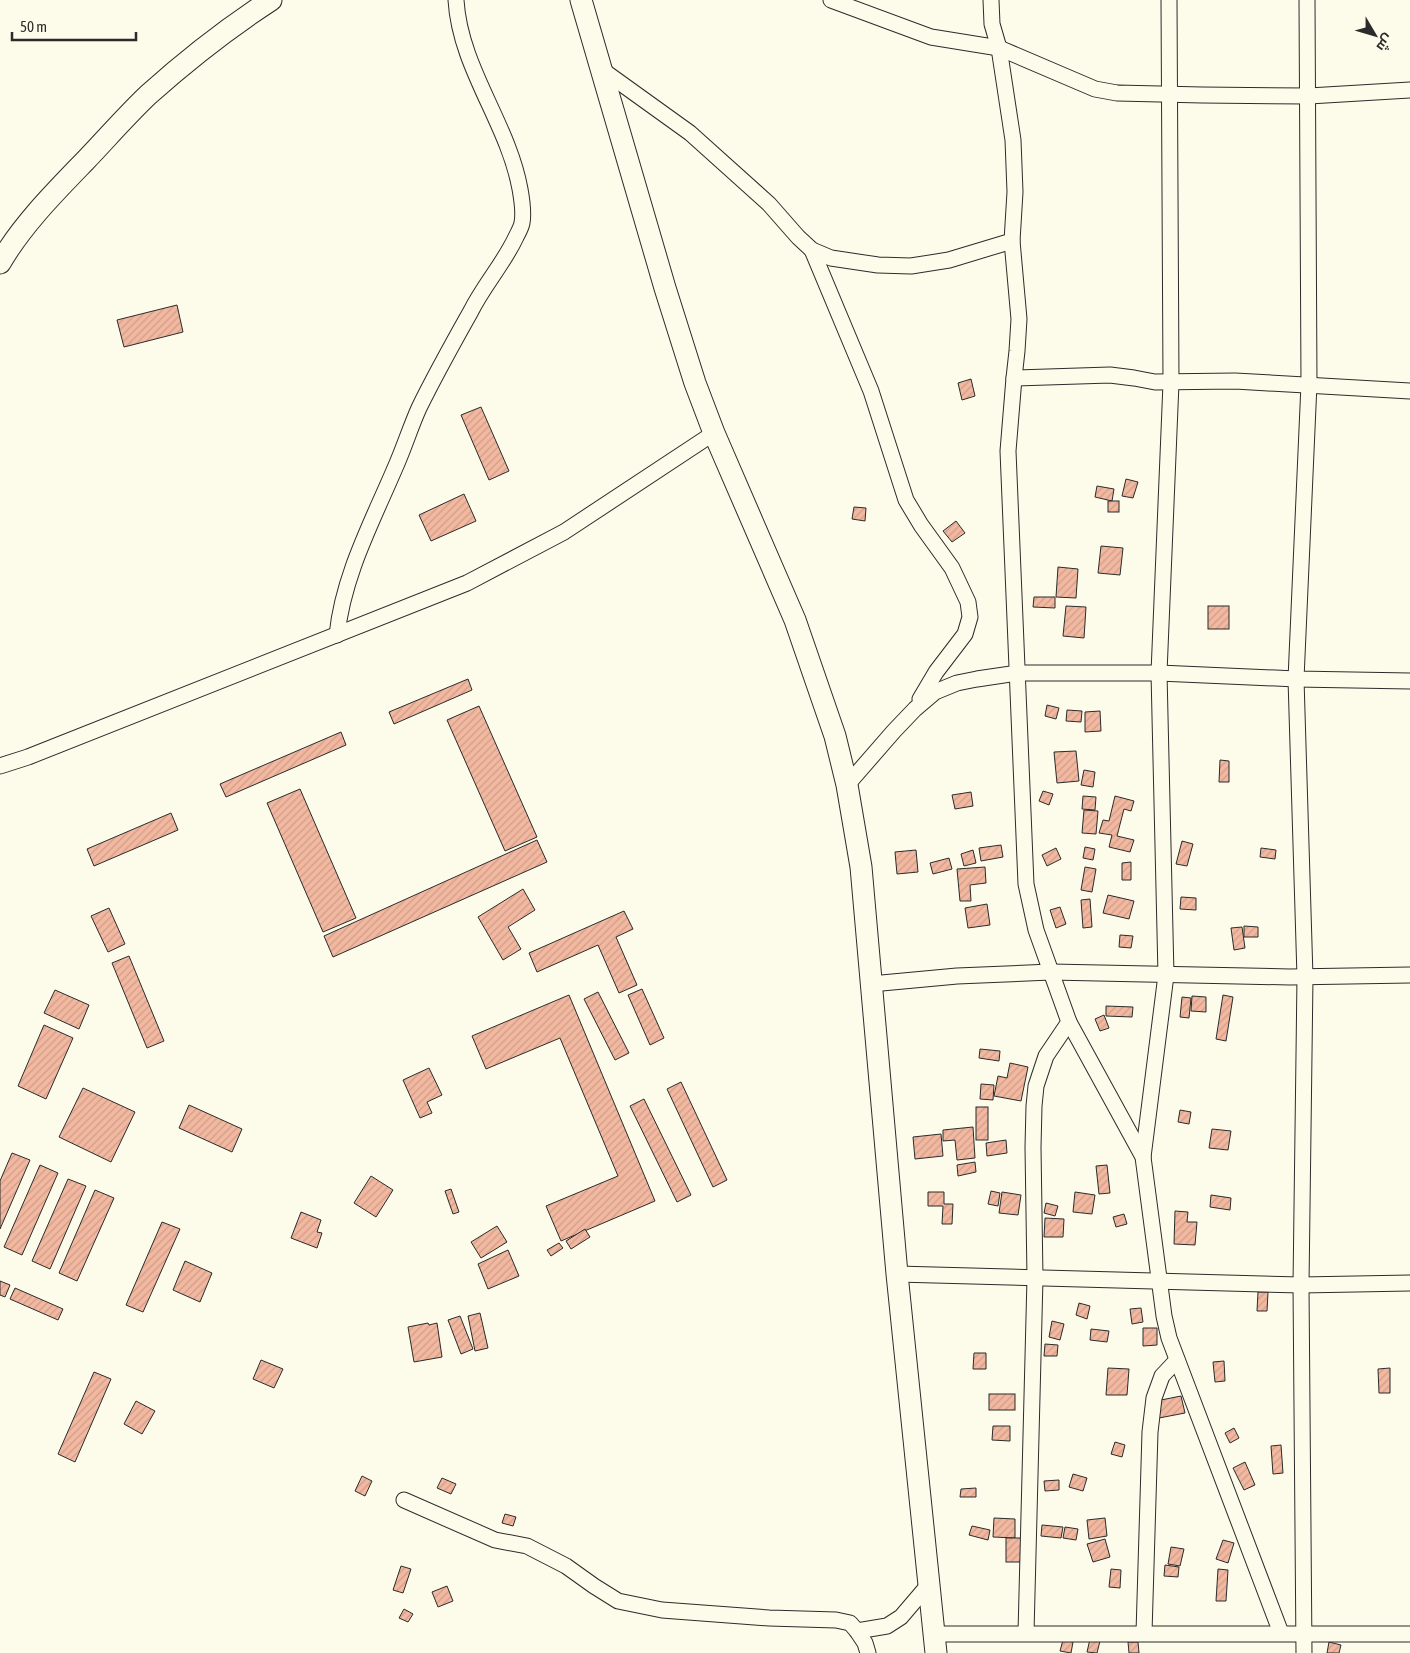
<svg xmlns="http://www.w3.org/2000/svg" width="1410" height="1653" font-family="'Asap Condensed',Cairo,sans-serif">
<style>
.building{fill:url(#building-hatch);stroke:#2b2b2b}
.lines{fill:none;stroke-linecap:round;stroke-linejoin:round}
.minor-casing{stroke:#2b2b2b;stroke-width:17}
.secondary-casing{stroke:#2b2b2b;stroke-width:23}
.minor{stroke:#fdfbea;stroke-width:15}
.secondary{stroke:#fdfbea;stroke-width:21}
</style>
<defs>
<pattern id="building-hatch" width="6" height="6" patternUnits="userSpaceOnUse" patternTransform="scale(1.25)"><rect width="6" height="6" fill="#f2b8a0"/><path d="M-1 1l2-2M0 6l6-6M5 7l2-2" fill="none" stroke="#d09e8a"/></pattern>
</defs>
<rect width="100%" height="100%" fill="#fdfbea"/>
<g class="building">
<polygon points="177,305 183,332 124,347 117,320"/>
<polygon points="971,379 975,396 962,400 958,383"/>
<polygon points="481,407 509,471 489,480 461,415"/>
<polygon points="1126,479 1138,482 1133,498 1122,496"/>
<polygon points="1097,486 1114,489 1112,501 1095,497"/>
<polygon points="464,494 476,521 431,541 419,515"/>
<rect x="1108" y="501" width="11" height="11"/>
<polygon points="854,507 866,508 865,521 852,519"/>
<polygon points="956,521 965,533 952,542 943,531"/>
<polygon points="1101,546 1123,548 1120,575 1098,573"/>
<polygon points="1058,567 1078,569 1076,598 1056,597"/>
<polygon points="1034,597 1055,597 1055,608 1033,607"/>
<polygon points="1066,606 1086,607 1084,638 1063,636"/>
<rect x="1208" y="606" width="21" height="23"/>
<polygon points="468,679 472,690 394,724 389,712"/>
<polygon points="1047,705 1059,708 1056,719 1045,716"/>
<polygon points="479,706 537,837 505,851 447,720"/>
<polygon points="1067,710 1082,711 1081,722 1066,721"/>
<polygon points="1100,711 1101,731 1085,732 1085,712"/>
<polygon points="341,732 346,745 226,797 220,784"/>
<polygon points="1076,751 1079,781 1057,783 1054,752"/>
<polygon points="1220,760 1229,761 1229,782 1219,782"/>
<polygon points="1084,770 1095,772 1093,787 1081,785"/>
<polygon points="300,789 356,918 323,932 267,803"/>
<polygon points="1043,791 1053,794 1049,805 1039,801"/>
<polygon points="971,792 973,806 955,809 952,795"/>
<polygon points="1083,796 1096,797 1095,810 1082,809"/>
<polygon points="1115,796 1134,801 1131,811 1124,809 1117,836 1134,840 1130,852 1109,847 1112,835 1099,833 1103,820 1109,821"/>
<polygon points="1084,810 1098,811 1096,834 1082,833"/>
<polygon points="171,813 178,830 94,866 87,849"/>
<polygon points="537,840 547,862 333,957 324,936"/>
<polygon points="1182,841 1193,844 1187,866 1176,864"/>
<polygon points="1001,845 1003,857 981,861 979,848"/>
<polygon points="1085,847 1095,849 1093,860 1083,858"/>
<polygon points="1056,848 1061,859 1047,866 1042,855"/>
<polygon points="1261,848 1276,850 1275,859 1260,857"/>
<polygon points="916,850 918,872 897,874 895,852"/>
<polygon points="973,850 976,863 964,866 961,854"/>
<polygon points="949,858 952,869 933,874 930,863"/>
<polygon points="1131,862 1131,880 1122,880 1122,863"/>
<polygon points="985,867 986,883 970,885 971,901 960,901 957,869"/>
<polygon points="1085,867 1096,869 1092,892 1081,890"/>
<polygon points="523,889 535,910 508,927 521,949 503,960 478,917"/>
<polygon points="1108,895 1134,901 1129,919 1103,913"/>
<polygon points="1181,897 1196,898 1196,910 1180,909"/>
<polygon points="1090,899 1092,927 1083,928 1081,900"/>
<polygon points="987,904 990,925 968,928 965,908"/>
<polygon points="1060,907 1066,924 1056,928 1050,910"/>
<polygon points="109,908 125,944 108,952 91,916"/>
<polygon points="624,911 633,929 616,937 637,985 619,993 598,945 537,972 529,953"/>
<polygon points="1244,926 1258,927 1258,937 1244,937"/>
<polygon points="1242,927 1245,948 1234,950 1231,928"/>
<polygon points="1120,935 1133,936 1131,948 1119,947"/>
<polygon points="129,956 164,1041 147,1048 112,963"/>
<polygon points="642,989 664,1038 650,1045 628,995"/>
<polygon points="55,990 89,1005 79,1029 44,1013"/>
<polygon points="598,992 629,1053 615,1060 584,999"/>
<polygon points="569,995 655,1201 561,1241 546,1206 618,1176 560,1038 486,1069 472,1036"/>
<polygon points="1223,995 1233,997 1226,1041 1216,1039"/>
<polygon points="1192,996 1206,997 1206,1012 1191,1011"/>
<polygon points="1182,997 1191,998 1189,1018 1180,1017"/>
<polygon points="1106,1006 1133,1007 1132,1017 1106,1016"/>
<polygon points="1104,1015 1109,1028 1100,1031 1095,1019"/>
<polygon points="44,1025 73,1038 46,1099 18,1086"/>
<polygon points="980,1049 1000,1051 999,1061 979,1058"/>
<polygon points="1010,1063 1028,1067 1021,1101 994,1096 998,1076 1007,1078"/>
<polygon points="429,1068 442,1095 427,1102 432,1113 420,1118 403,1080"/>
<polygon points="681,1082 727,1180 713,1187 667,1089"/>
<polygon points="981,1084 994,1085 993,1100 980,1099"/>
<polygon points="83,1088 135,1112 111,1162 59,1137"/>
<polygon points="644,1099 691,1195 677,1202 630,1106"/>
<polygon points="189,1105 242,1129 232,1152 179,1128"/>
<rect x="976" y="1107" width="12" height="33"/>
<polygon points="1180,1110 1191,1112 1189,1124 1178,1122"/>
<polygon points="973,1127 975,1158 957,1160 955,1140 943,1141 943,1130"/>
<polygon points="1212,1129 1231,1131 1228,1150 1209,1148"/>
<polygon points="941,1134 943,1156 915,1159 913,1137"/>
<polygon points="1006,1140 1007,1153 987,1156 986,1143"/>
<polygon points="12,1153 30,1160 0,1229 0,1181"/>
<polygon points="975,1162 976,1172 958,1176 957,1165"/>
<polygon points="40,1165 58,1173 22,1255 4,1247"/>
<polygon points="1107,1165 1110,1193 1099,1194 1096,1166"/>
<polygon points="371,1176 393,1190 376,1217 354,1203"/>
<polygon points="68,1179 86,1186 50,1269 32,1261"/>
<polygon points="451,1189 459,1212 453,1214 445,1191"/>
<polygon points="95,1190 114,1198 77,1281 59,1273"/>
<polygon points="991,1191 1000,1193 998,1206 988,1204"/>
<polygon points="928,1192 944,1192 944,1204 953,1204 952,1224 942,1224 943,1206 928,1206"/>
<polygon points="1002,1192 1021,1195 1018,1215 999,1213"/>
<polygon points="1075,1192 1095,1195 1092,1214 1073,1212"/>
<polygon points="1211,1195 1231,1198 1230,1210 1210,1207"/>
<polygon points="1046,1203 1058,1206 1055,1216 1044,1213"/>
<polygon points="1175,1211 1188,1212 1187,1222 1197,1222 1195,1245 1174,1244"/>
<polygon points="301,1212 321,1220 317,1232 322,1233 317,1248 291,1238"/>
<polygon points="1124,1214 1127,1224 1116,1227 1113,1217"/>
<polygon points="1045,1218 1064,1219 1063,1237 1044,1237"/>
<polygon points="162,1222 180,1229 143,1312 126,1305"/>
<polygon points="497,1226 507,1242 481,1258 471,1242"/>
<polygon points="585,1229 590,1237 571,1249 566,1241"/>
<polygon points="559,1243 563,1248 551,1256 547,1250"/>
<polygon points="508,1250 519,1276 488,1289 478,1264"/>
<polygon points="185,1261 212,1273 200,1302 173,1290"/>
<polygon points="0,1281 10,1285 5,1297 0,1295"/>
<polygon points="15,1288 63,1309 58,1320 10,1299"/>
<polygon points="1258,1292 1268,1292 1267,1311 1257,1311"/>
<polygon points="1079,1303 1090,1306 1087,1319 1076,1315"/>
<polygon points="1141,1308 1143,1322 1132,1324 1130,1309"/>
<polygon points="480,1313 488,1348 475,1351 468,1316"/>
<polygon points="460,1316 473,1349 461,1354 448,1320"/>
<polygon points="1052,1321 1064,1324 1060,1340 1049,1337"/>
<polygon points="428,1323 429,1325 437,1323 442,1357 414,1362 408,1327"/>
<polygon points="1143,1328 1157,1328 1157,1345 1143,1346"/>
<polygon points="1091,1329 1109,1331 1107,1342 1090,1340"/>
<polygon points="1045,1344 1058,1345 1057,1356 1044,1356"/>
<polygon points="974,1353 986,1353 986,1369 973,1369"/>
<polygon points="261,1360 283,1369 274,1388 253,1379"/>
<polygon points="1224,1361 1225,1381 1215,1382 1213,1362"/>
<polygon points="1108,1368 1129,1369 1127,1395 1106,1395"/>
<polygon points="1390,1368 1390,1393 1379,1393 1378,1369"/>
<polygon points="94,1372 111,1379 75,1462 58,1454"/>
<rect x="989" y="1394" width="26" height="16"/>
<polygon points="1181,1396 1185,1413 1159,1418 1156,1401"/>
<polygon points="136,1401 155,1411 142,1434 124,1424"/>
<polygon points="993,1426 1010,1426 1010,1441 992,1440"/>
<polygon points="1234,1428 1239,1438 1230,1443 1225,1433"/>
<polygon points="1115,1442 1125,1445 1122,1457 1111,1454"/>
<polygon points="1281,1445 1283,1473 1273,1474 1271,1446"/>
<polygon points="1245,1462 1255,1485 1244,1490 1233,1468"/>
<polygon points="1073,1474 1087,1478 1083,1491 1069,1487"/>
<polygon points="362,1476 372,1481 365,1496 355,1491"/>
<polygon points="442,1478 456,1484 451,1494 437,1488"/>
<polygon points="1059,1480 1059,1490 1045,1491 1044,1481"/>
<polygon points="976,1488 976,1497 960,1497 961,1489"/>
<polygon points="505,1514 516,1517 513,1526 502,1523"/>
<polygon points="994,1518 1015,1519 1015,1538 993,1537"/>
<polygon points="1105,1518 1107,1536 1089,1539 1087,1520"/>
<polygon points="1042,1525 1063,1527 1061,1538 1041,1536"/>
<polygon points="972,1526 990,1530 988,1540 969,1535"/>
<polygon points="1065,1527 1078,1529 1076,1540 1063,1538"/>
<rect x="1006" y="1538" width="17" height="24"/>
<polygon points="1105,1539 1110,1557 1093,1562 1087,1544"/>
<polygon points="1223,1540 1234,1543 1228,1563 1216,1559"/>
<polygon points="1171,1547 1184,1549 1180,1566 1168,1564"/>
<polygon points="1165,1565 1179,1567 1178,1577 1164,1576"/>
<polygon points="401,1566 411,1569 403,1593 393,1590"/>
<polygon points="1111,1569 1121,1570 1120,1588 1109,1587"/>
<polygon points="1218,1569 1228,1570 1226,1601 1216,1601"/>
<polygon points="447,1586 453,1601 438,1607 432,1592"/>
<polygon points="404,1609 413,1614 408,1622 399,1618"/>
<polygon points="1090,1639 1100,1641 1097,1653 1087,1652"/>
<polygon points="1063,1640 1073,1642 1071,1653 1060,1651"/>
<polygon points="1128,1642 1138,1642 1139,1653 1129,1653"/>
<polygon points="1329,1642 1341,1645 1339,1653 1327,1653"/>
</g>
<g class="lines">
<defs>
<g id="minor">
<polyline points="831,0 931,37 999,48 1095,89 1117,93 1202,95 1309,96 1410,90"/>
<polyline points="991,0 992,24 999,48 1013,140 1015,192 1012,241 1019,319 1017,351 1014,378 1008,451 1026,884 1036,930 1069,1022 1143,1157 1164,1316 1169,1338 1281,1633"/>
<polyline points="601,69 690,133 769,204 798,237 812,250 831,258 878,265 911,266 949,260 1012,241"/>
<polyline points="812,250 871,391 906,500 921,525 952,568 968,602 970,617 965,634 936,672 920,699"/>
<polyline points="1014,378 1110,375 1134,378 1155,382 1235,381 1410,391"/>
<path d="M337,635C343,576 372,522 395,468C404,448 410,428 419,408C435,375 453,343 471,311C484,285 504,263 516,237C518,233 521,228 522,223C524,212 522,200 520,189C508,123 460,68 456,0"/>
<polyline points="0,766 28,757 467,583 564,532 714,433"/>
<polyline points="847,785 894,731 915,709 935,692 957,683 977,679 1018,673 1159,673 1296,679 1410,681"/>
<polyline points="871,984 957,976 1051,972 1290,977 1410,975"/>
<polyline points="1143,1157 1166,975 1159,673 1171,383 1169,0"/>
<polyline points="897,1274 1301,1285 1410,1283"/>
<polyline points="404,1500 495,1540 527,1546 566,1566 594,1586 618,1601 662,1610 769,1618 836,1620 850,1623 857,1631 865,1643 868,1653"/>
<polyline points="857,1631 887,1626 901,1617 930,1583"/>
<polyline points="1026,1633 1035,1278 1033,1147 1034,1106 1036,1086 1046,1056 1069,1022"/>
<polyline points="1144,1633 1150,1432 1154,1398 1162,1376 1177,1360"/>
<polyline points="933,1634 1410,1634"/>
<polyline points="1304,1653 1301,1285 1305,977 1296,679 1309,384 1307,0"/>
</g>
<g id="secondary">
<polyline points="581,0 665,288 695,383 714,433 795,620 835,736 847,785 861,867 897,1274 936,1653"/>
<path d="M0,263C22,225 55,192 85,161C106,139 126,116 148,95C187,60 228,28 271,0"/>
</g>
</defs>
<use href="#minor" class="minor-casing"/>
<use href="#secondary" class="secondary-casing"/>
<use href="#minor" class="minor"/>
<use href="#secondary" class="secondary"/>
</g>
<g transform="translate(1375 35) rotate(128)" stroke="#fdfbea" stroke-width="4" paint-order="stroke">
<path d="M0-4L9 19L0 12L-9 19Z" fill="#2b2b2b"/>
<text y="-8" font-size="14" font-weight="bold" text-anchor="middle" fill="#2b2b2b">ش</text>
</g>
<path d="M12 32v8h124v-8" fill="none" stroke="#2b2b2b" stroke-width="2.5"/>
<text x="20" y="32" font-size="15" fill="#2b2b2b" stroke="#fdfbea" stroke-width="4" paint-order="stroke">50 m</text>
</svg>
